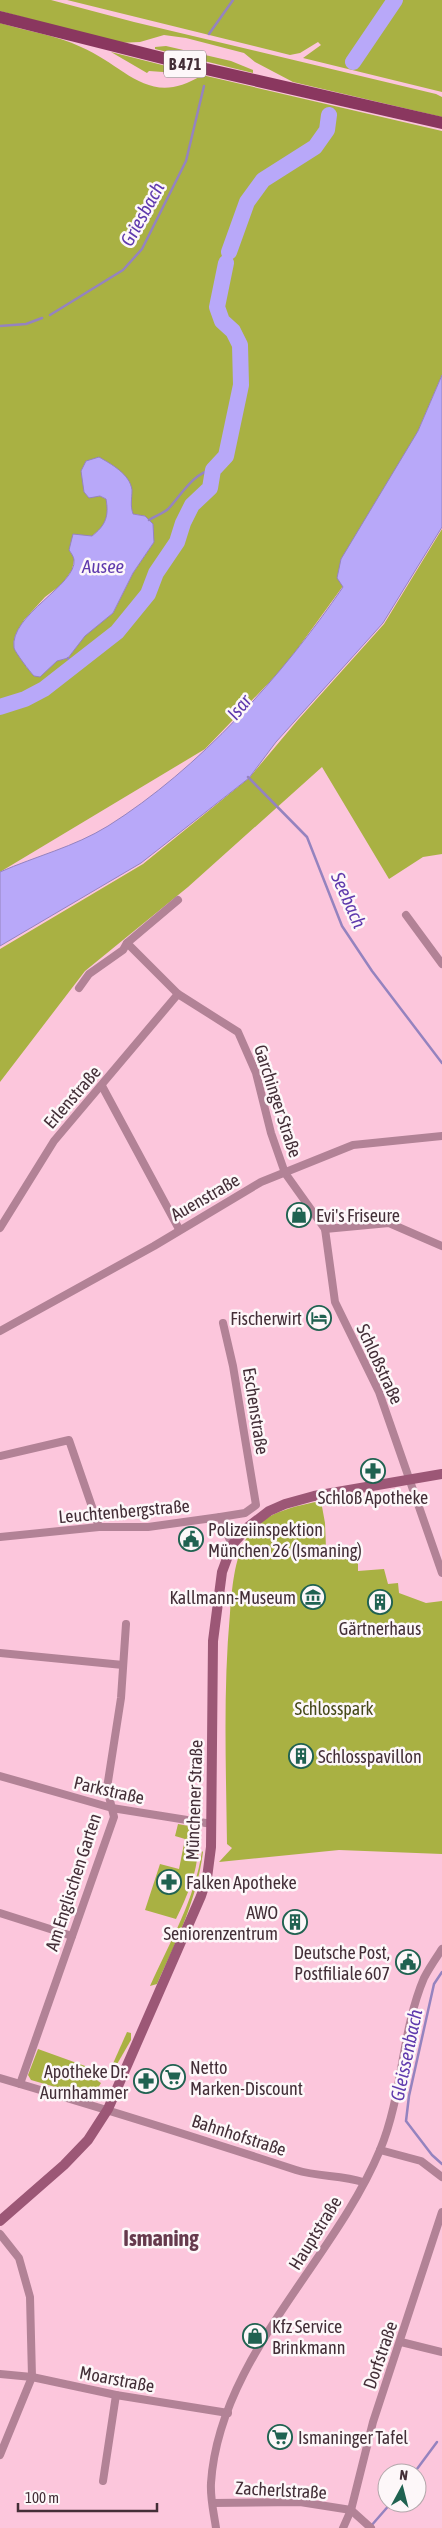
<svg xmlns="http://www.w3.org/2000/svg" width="442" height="2528" font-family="'Asap Condensed',sans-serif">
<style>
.green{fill:#a9b143;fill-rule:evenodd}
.water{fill:#b8a8f9;stroke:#9583bf}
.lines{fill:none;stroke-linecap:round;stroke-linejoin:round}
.stream{stroke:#9583bf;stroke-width:2.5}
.river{stroke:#b8a8f9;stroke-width:16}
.street{stroke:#b28296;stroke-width:8}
.secondary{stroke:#9c5776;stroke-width:10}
.primary{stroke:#8a375f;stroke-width:12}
.labels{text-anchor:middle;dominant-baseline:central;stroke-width:5;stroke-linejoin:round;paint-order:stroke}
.shield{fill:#fdf7f9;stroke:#7b6a71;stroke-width:1}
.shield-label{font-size:16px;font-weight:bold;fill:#432e37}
.street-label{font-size:18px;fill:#432e37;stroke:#fdf7f9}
.poi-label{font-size:18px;fill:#432e37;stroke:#fdf7f9;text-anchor:start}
.park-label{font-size:18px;fill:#464919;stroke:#fdf7f9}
.water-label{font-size:19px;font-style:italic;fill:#5f3aad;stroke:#fdf7f9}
.district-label{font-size:22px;font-weight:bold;fill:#663a4d;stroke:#fdf7f9}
</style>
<rect width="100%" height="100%" fill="#fcc6dc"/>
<g class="green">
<polygon points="0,0 51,0 134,22 436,94 442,97 442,117 293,82 255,62 244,53 186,38 164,35 140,42 117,43 0,11"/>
<polygon points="67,0 442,0 442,92 303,58 321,45 318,42 300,53 290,55"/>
<path d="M0,23C26,31 56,35 81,47C126,66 149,109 202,75L442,131V375L418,431L343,586L285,666L205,749L0,872ZM132,489L130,504L133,514L145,516L154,542L133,573L113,613L84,636L68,658L27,668L16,636L24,620L45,597L62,584L72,570L74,560L92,536L104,526L108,512L106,499L100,496L89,497Z"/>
<polygon points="166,46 231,61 253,70 253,73 155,49 155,47"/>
<polygon points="111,52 186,71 177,73 149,71 147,73"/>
<polygon points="442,529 442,854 423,857 389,879 322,767 188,887 85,971 0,1082 0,949 143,864 249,778 297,721 384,624"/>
<path d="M321,1501L325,1523L326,1548L331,1556L358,1555V1571L384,1569L388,1584L398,1583L399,1593L426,1603L442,1601V1854L339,1850L219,1862L232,1848L227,1844C226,1767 223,1690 230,1613C232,1589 234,1560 246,1539C260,1513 295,1506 321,1501Z"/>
<path d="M178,1824L194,1827C194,1837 199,1841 198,1849C197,1874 187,1896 176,1919L145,1910L160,1864L179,1869L185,1839L175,1836Z"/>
<path d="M202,1851L203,1852C197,1899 177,1940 157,1984L150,1986C170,1942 195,1899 202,1851Z"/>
<polygon points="127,2032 131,2033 131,2040 109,2078 107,2077"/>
<polygon points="38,2049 99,2071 102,2068 106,2070 105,2073 102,2072 98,2081 101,2083 93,2096 90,2097 31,2080 28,2075"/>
</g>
<g class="water">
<path d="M442,375V527L383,623L276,742L249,778L141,863L0,946V872C36,856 74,847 108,826C199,769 283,675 343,587L337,578L341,559L418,431Z"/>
<path d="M99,457C111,464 130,474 132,490C132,499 130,505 133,514L145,516L153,524L154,542L133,573L113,613L85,636L68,658L57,661L40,677L34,676C30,672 15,652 14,648C9,615 77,585 74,560C74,557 71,553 69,550L73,534L92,536C106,525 109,516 106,499L100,496L89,498L84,492L81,471L86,461Z"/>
</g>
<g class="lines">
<g class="stream">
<polyline points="209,34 233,0"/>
<polyline points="50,315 123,270 142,249 186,161 204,86"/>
<polyline points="0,326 26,324 42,318"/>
<path d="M149,520C154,516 165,513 169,508C180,496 195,471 213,470"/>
<polyline points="68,658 72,666"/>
<polyline points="248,777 307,837 342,926 372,971 442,1063"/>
<polyline points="442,1972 434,1984 409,2096 406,2121 432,2155 442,2164"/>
<polyline points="414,2473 437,2442"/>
<polyline points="371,2526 391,2503"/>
</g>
<g class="river">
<polyline points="353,62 395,0"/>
<polyline points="229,252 247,202 263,180 315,147 327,130 329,115"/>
<polyline points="0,707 25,699 44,689 117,632 148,594 156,573 177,542 183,523 192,505 210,488 213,470 226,456 241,385 240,345 233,331 222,321 217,307 226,263"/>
</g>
<g class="street">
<polyline points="406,915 442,964"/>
<polyline points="127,943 178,994 238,1032 256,1073 271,1133 285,1173 325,1229 335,1302 379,1392 442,1573"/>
<polyline points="79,988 89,974 123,950 127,943 178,900"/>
<polyline points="102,1086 179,1229"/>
<polyline points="0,1228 54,1141 178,994"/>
<polyline points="325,1229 389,1223 442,1246"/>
<polyline points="0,1331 154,1246 261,1182 353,1145 442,1136"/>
<polyline points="0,1456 69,1440 99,1527"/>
<polyline points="220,1517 245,1513 256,1505 233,1366 223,1323"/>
<polyline points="0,1537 99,1527 148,1527 220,1517 232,1545"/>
<polyline points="0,1653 123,1665"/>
<polyline points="0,1776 112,1808 212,1824"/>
<polyline points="0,1913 72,1936"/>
<path d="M0,2078C99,2107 198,2138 296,2170C318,2177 341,2175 363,2182"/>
<polyline points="20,2084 114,1817 107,1788 121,1698 126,1624"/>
<polyline points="380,2150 421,2161 442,2177"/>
<polyline points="0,2234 19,2258 30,2297 32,2377 0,2455"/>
<polyline points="401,2342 442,2352"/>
<polyline points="0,2374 32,2377 116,2395 228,2413"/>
<polyline points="103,2481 116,2395"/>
<polyline points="213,2503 300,2502 351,2510 371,2528"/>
<path d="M216,2528C214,2514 210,2498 211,2483C219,2358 334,2261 380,2150C403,2095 401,2032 424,1978C429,1968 436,1958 442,1949"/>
<polyline points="343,2528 351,2510 373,2422 442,2212"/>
</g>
<polyline class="secondary" points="0,2221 64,2165 88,2140 108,2109 201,1896 207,1878 211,1847 213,1641 222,1572 232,1545 248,1527 269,1511 285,1504 314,1496 442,1474"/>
<polyline class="primary" points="0,17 206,69 442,123"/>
</g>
<defs>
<symbol id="shop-ring" viewBox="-11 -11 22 22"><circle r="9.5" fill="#fdf7f9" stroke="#206251" stroke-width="1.5"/><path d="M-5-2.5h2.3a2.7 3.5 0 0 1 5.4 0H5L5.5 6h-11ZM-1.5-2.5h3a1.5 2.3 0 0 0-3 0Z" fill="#206251"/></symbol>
<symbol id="hotel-ring" viewBox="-11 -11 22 22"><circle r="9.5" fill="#fdf7f9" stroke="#206251" stroke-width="1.5"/><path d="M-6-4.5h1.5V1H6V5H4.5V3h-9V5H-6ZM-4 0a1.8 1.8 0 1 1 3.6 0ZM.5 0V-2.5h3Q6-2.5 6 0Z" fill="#206251"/></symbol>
<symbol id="pharmacy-ring" viewBox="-11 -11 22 22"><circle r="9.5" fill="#fdf7f9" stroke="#206251" stroke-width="1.5"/><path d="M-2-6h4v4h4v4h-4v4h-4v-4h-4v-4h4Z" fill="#206251"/></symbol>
<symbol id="civic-ring" viewBox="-11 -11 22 22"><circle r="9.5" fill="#fdf7f9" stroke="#206251" stroke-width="1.5"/><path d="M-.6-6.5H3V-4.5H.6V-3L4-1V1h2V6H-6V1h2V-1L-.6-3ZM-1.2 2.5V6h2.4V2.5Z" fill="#206251"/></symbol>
<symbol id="museum-ring" viewBox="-11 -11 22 22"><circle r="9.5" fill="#fdf7f9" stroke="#206251" stroke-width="1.5"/><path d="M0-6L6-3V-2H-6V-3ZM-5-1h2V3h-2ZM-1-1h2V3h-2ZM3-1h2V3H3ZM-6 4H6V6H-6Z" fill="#206251"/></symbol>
<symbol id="building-ring" viewBox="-11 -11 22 22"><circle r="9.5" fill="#fdf7f9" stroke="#206251" stroke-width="1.5"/><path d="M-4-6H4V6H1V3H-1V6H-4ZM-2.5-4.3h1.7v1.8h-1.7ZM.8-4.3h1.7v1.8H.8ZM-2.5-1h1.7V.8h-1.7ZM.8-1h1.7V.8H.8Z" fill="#206251"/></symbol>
<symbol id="supermarket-ring" viewBox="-11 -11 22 22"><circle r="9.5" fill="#fdf7f9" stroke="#206251" stroke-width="1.5"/><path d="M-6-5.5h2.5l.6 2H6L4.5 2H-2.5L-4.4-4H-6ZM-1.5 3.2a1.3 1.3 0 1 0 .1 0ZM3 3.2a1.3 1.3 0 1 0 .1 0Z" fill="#206251"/></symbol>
</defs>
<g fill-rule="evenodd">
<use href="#shop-ring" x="285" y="1201" width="28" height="28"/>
<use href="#hotel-ring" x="305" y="1304" width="28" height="28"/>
<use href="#pharmacy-ring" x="359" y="1457" width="28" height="28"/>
<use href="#civic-ring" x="177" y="1525" width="28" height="28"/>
<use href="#museum-ring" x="299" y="1583" width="28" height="28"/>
<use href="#building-ring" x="366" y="1588" width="28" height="28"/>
<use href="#building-ring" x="287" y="1742" width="28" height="28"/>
<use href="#pharmacy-ring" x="155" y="1868" width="28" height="28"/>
<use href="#building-ring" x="281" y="1908" width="28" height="28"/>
<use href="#civic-ring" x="394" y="1948" width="28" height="28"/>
<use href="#supermarket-ring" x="159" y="2063" width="28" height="28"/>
<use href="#pharmacy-ring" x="132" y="2067" width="28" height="28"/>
<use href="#shop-ring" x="241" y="2322" width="28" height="28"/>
<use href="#supermarket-ring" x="266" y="2423" width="28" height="28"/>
</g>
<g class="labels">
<rect class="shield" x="164" y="50.5" width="42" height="27" rx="4"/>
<g class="shield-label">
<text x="185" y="64">B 471</text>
</g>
<g class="street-label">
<text transform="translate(72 1097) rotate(-49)">Erlenstraße</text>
<text transform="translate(278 1101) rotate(72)">Garchinger Straße</text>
<text transform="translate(205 1197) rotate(-30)">Auenstraße</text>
<text transform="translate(380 1364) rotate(65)">Schloßstraße</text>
<text transform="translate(256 1411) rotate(81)">Eschenstraße</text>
<text transform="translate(124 1511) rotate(-5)">Leuchtenbergstraße</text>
<text transform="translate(109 1790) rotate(13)">Parkstraße</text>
<text transform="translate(194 1800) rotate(-88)">Münchener Straße</text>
<text transform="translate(73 1882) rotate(-72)">Am Englischen Garten</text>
<text transform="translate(239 2135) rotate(18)">Bahnhofstraße</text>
<text transform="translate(315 2233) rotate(-58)">Hauptstraße</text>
<text transform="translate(380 2355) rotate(-71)">Dorfstraße</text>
<text transform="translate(117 2379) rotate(11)">Moarstraße</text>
<text transform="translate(281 2490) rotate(3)">Zacherlstraße</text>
</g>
<g class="poi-label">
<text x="316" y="1215">Evi's Friseure</text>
<text x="302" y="1318" text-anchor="end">Fischerwirt</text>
<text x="373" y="1497" text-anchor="middle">Schloß Apotheke</text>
<text x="208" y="1529">Polizeiinspektion<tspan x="208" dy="21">München 26 (Ismaning)</tspan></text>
<text x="296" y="1597" text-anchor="end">Kallmann-Museum</text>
<text x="380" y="1628" text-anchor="middle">Gärtnerhaus</text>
<text x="318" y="1756">Schlosspavillon</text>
<text x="186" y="1882">Falken Apotheke</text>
<text x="278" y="1912" text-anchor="end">AWO<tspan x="278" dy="21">Seniorenzentrum</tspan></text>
<text x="390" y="1952" text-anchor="end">Deutsche Post,<tspan x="390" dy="21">Postfiliale 607</tspan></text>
<text x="190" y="2067">Netto<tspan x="190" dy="21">Marken-Discount</tspan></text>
<text x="128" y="2071" text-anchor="end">Apotheke Dr.<tspan x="128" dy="21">Aurnhammer</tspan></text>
<text x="272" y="2326">Kfz Service<tspan x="272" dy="21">Brinkmann</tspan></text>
<text x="298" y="2437">Ismaninger Tafel</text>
</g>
<g class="park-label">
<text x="334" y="1708">Schlosspark</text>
</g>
<g class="water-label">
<text transform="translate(142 214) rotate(-61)">Griesbach</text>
<text x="103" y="566">Ausee</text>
<text transform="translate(239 707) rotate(-51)">Isar</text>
<text transform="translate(349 900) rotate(66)">Seebach</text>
<text transform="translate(406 2055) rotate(-78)">Gleissenbach</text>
</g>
<g class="district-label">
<text x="161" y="2238">Ismaning</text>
</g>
</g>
<g transform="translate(402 2488) rotate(7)"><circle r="24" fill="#fdf7f9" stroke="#b3a7ab"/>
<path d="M0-4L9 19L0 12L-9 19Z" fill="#206251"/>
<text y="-8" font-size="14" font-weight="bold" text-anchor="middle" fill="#432e37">N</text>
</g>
<path d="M18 2503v8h139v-8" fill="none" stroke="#432e37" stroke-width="2.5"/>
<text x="25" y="2503" font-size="15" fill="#432e37" stroke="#fdf7f9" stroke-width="4" paint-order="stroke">100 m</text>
</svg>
